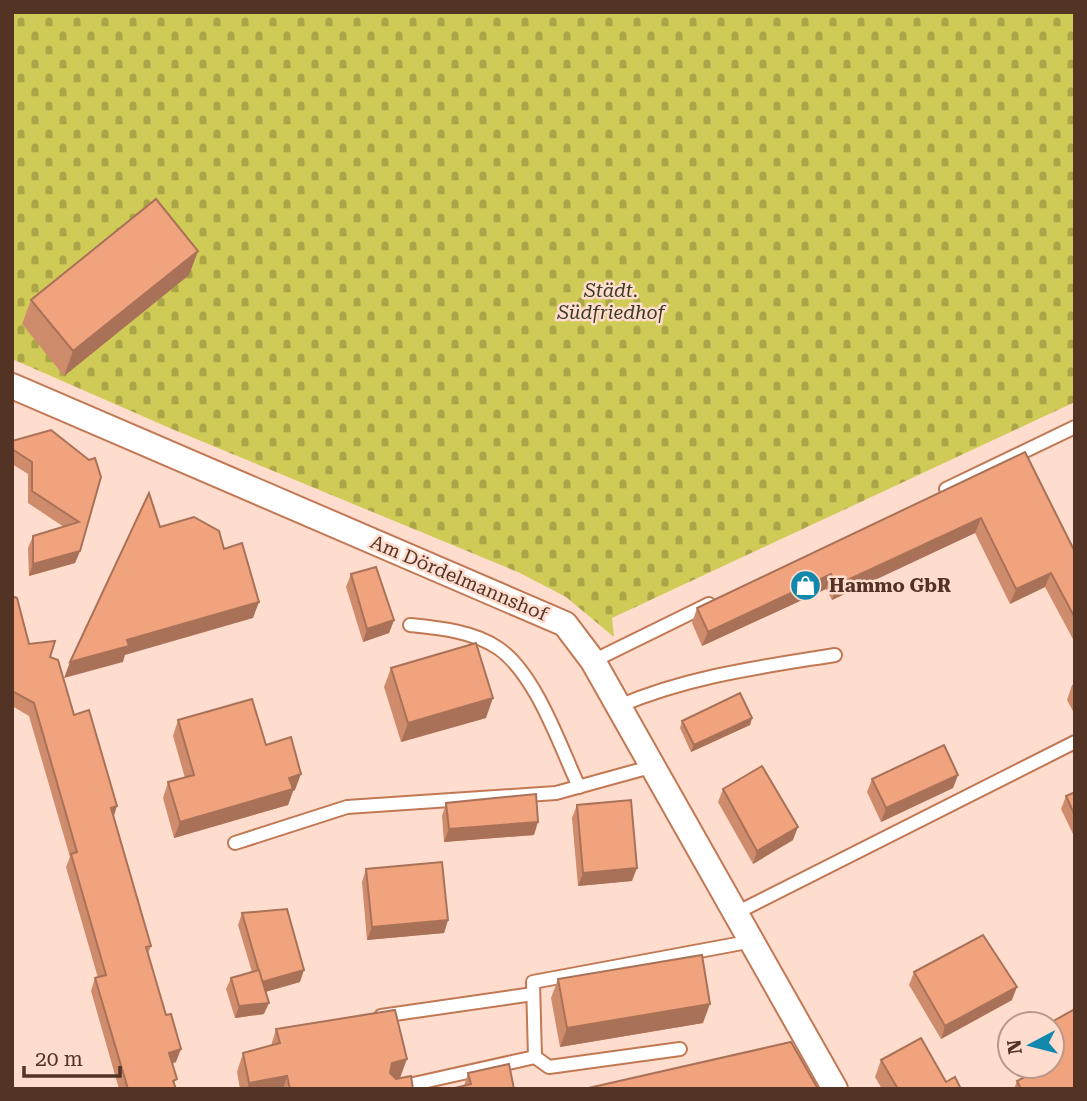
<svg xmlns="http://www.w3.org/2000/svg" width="1087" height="1101" font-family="'Roboto Serif',serif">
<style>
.cemetery{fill:url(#cemetery-stones)}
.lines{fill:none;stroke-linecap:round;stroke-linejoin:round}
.service-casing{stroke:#c27853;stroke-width:16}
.minor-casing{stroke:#c27853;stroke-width:28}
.service{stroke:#fff;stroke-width:12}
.minor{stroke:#fff;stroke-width:24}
.wall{fill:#cf8c6c}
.shaded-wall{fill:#a97258}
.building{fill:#f1a37e;stroke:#a97258;stroke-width:2}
.labels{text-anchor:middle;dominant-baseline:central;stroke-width:5;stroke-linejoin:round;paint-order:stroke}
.park-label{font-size:19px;font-style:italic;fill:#3b3a23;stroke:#ffddce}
.street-label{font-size:19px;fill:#533323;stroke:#ffddce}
.poi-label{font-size:19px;font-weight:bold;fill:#533323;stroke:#ffddce;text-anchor:start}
</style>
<defs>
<pattern id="cemetery-stones" width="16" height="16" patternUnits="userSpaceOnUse" patternTransform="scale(1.75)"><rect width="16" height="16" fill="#d0cb57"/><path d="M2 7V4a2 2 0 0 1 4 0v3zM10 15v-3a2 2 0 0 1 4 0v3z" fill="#aba548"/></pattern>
</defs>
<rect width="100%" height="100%" fill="#ffddce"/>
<polygon class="cemetery" points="12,12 1075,12 1075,402 612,618 614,637 566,597 520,573 172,429 12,359"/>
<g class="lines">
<defs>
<g id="service">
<polyline points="946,489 1075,427"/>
<path d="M410,625C439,628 473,631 498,648C536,674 560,746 579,787"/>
<polyline points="593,661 709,604"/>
<path d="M619,706C689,676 761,667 835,655"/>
<polyline points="235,843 347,807 556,793 654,766"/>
<polyline points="738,912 1075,742"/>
<polyline points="381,1016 533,994"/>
<polyline points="680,1049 549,1067 535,1057 533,982 753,941"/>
<polyline points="391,1089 535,1057"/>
</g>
<polyline id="minor" points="12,386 565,624 593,661 835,1089"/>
</defs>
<use href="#service" class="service-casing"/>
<use href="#minor" class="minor-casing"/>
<use href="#service" class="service"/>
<use href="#minor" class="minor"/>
</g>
<g class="wall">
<polygon points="198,251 189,275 64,376 22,324 31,300"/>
<polygon points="12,441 89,460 80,551 75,563 29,576 28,548 33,536 64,527 28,503 28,474 12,464"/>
<polygon points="1025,452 1075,552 1075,643 1045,587 1010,604 975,533 832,600 826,589 702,646 692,623 697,608"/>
<polygon points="351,574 394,620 389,633 363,642 346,587"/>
<polygon points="12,596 29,644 50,657 114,816 151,946 148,954 176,1062 172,1064 176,1089 119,1089 91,991 95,978 98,978 66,867 70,857 29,716 12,706"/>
<polygon points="391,668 486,718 401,742 384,687"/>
<polygon points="1075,683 1075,715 1067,700 1072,685"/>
<polygon points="752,718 750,725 691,752 680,728 682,721"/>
<polygon points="178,720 266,745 295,790 293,791 288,805 174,838 163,798 168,782 185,778 173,736"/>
<polygon points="958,775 953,788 881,822 867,792 872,779"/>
<polygon points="723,789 793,840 753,864 718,802"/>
<polygon points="1075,792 1075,833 1073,834 1061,809 1066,796"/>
<polygon points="446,803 534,835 444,842 442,816"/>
<polygon points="577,805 632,881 578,886 572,818"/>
<polygon points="366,869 448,920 444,933 367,940 362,882"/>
<polygon points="242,913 300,982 265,992 264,1014 235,1018 226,989 231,978 252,972 238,925"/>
<polygon points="914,972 1012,1000 941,1039 909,985"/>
<polygon points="558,979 703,1023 560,1047 551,998"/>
<polygon points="276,1029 400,1078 413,1089 240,1089 237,1072 243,1053 271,1046"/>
<polygon points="881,1060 946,1082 961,1089 882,1089 875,1077"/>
<polygon points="1038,1066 1052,1066 1075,1089 1014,1089 1017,1081 1039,1069"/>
<polygon points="468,1073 514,1089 464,1086"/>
</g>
<g class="shaded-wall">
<polygon points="198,251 189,275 64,376 73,351"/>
<polygon points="981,518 975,533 832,600 837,585"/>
<polygon points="80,551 75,563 29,576 33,564"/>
<polygon points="1051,573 1045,587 1010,604 1016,589"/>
<polygon points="831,574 826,589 702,646 708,632"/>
<polygon points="259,602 253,618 125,655 123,662 64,678 70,662 127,640"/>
<polygon points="394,620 389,633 363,642 367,629"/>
<polygon points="493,698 486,718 401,742 408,723"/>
<polygon points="752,718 750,725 691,752 694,745"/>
<polygon points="301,774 295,790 293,791 288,805 174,838 180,822 289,778"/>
<polygon points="958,775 953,788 881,822 886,808"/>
<polygon points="117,806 113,819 111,808"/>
<polygon points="538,822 534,835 444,842 449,829"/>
<polygon points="798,827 793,840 753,864 757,851"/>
<polygon points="637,868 632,881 578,886 583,873"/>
<polygon points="448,920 444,933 367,940 372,927"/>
<polygon points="304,970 300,982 258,994 262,982"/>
<polygon points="1017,987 1012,1000 941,1039 945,1026"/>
<polygon points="269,1003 264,1014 235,1018 239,1006"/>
<polygon points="710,1004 703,1023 560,1047 567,1028"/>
<polygon points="181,1049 176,1062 164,1066 169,1053"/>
<polygon points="407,1059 400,1078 386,1082 392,1063"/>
<polygon points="287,1076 283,1089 247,1089 249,1083"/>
</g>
<g class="building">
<polygon points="156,199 198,251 73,351 31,300"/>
<polygon points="51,430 89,460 95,458 101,477 80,551 33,564 33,536 79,522 32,491 32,462 12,449 12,441"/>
<polygon points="1025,452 1075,552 1075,618 1051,573 1016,589 981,518 837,585 831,574 708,632 697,608"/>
<polygon points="149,493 160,527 194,517 219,531 224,549 242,543 259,602 127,640 129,646 70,662"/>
<polygon points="376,567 394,620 367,629 351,574"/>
<polygon points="12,596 17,598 29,644 55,641 50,657 58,660 74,715 89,710 117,806 111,808 151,946 146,947 166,1015 171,1014 181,1049 169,1053 177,1079 173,1081 176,1089 128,1089 95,978 106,975 71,854 77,852 34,703 12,691"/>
<polygon points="476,643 493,698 408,723 391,668"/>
<polygon points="740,693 752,718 694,745 682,721"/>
<polygon points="252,699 266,745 291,737 301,774 289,778 293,789 180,822 168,782 194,775 178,720"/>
<polygon points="944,745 958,775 886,808 872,779"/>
<polygon points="762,766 798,827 757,851 723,789"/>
<polygon points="1075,792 1075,816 1066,796"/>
<polygon points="536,794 538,822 449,829 446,803"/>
<polygon points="631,800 637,868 583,873 577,805"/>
<polygon points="442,862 448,920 372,927 366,869"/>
<polygon points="287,909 304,970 262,982 242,913"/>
<polygon points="983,935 1017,987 945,1026 914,972"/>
<polygon points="702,955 710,1004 567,1028 558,979"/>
<polygon points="259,970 269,1003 239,1006 231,978"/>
<polygon points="1075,1009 1075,1089 1021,1089 1017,1081 1045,1066 1052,1066 1052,1024 1048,1024"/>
<polygon points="395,1010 407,1059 392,1063 390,1073 396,1079 411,1076 413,1089 290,1089 287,1076 249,1083 243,1053 280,1043 276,1029"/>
<polygon points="921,1038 946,1082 955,1077 961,1089 898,1089 881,1060"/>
<polygon points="791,1042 818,1089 584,1089"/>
<polygon points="509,1064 514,1089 451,1089 471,1084 468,1073"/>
</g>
<defs>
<symbol id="shop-disc" viewBox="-11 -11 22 22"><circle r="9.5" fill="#1388ad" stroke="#ffddce"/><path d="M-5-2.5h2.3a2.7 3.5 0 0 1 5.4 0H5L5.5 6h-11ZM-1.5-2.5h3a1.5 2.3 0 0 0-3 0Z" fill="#fff"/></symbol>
</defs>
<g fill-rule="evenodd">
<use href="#shop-disc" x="788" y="568" width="35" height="35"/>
</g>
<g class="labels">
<g class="park-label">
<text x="611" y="290">Städt.<tspan x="611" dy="22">Südfriedhof</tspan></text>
</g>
<g class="street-label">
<text transform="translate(459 578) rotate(23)">Am Dördelmannshof</text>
</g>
<g class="poi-label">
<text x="829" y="585">Hammo GbR</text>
</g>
</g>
<rect width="1087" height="1101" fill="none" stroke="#533323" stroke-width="28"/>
<g transform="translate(1031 1045) rotate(263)"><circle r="33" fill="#ffddce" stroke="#ba998a" stroke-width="2"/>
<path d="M0-5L12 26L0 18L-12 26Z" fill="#1388ad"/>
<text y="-10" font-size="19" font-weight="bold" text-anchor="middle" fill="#533323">N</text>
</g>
<path d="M24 1066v10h96v-10" fill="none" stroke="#533323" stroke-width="3.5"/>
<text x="35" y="1066" font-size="21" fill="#533323" stroke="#ffddce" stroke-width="5" paint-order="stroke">20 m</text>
</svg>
